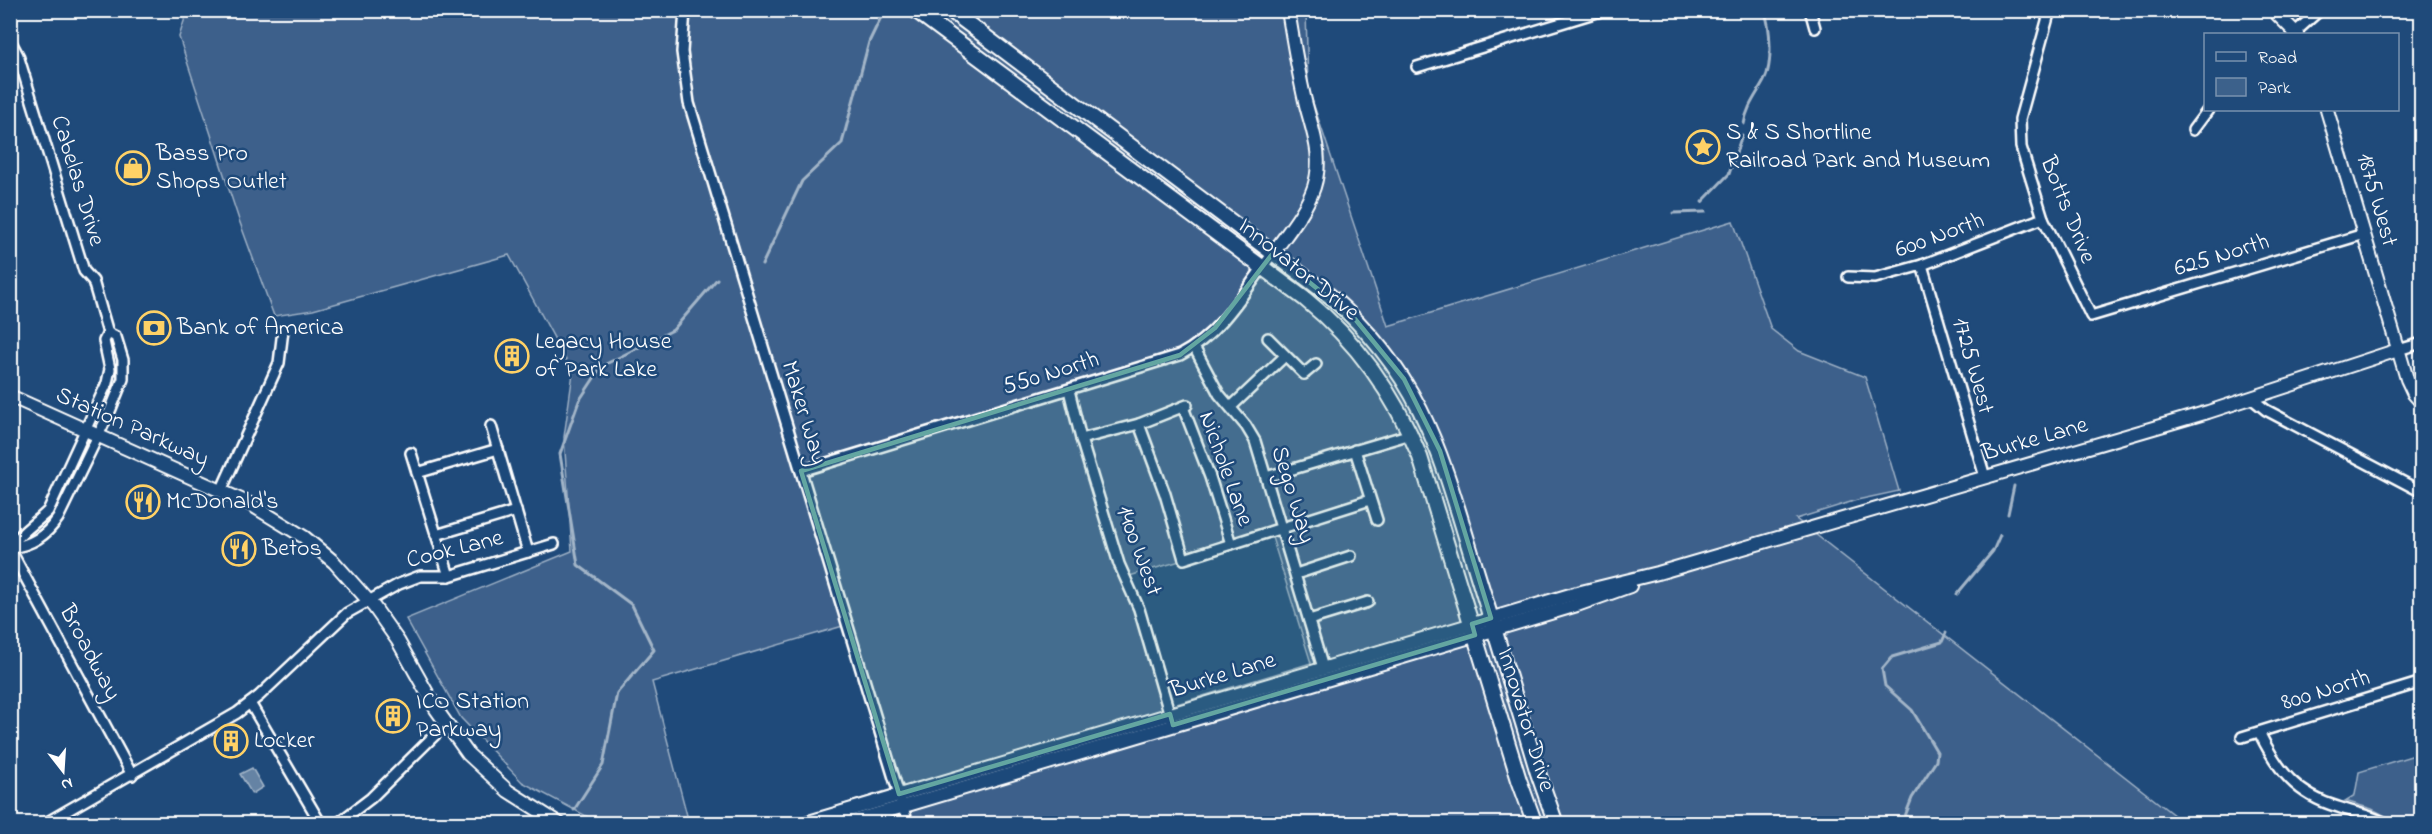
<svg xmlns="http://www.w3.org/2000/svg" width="2432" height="834" font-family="'Indie Flower',sans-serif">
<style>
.green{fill:#3c618b;stroke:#9eb0c5;stroke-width:1.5;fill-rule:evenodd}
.water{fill:#6583a4;stroke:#a3b5c8;stroke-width:1.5}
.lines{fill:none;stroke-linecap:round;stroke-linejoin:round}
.stream{stroke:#a3b5c8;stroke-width:3}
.minor-casing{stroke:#fff;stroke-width:14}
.tertiary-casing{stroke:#fff;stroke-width:16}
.secondary-casing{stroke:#fff;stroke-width:18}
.minor{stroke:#1f4a7a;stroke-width:9}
.tertiary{stroke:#1f4a7a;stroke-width:12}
.secondary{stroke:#1f4a7a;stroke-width:14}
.marked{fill:#63a6a1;fill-opacity:0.2;stroke:#63a6a1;stroke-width:4.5;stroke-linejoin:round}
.labels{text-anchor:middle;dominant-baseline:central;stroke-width:5;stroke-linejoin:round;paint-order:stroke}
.poi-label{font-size:24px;fill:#fff;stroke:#1f4a7a;text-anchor:start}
.street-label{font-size:24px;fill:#fff;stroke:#1f4a7a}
</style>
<rect width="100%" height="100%" fill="#1f4a7a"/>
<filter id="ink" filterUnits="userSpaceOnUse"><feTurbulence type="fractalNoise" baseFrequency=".0167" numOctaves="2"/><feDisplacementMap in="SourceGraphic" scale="12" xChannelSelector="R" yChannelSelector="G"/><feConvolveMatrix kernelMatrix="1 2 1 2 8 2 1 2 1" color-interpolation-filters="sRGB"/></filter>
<g filter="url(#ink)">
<g class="green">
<path d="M182,10L1306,11L1308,88L1388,326L1733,221L1771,329L1799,351L1865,377L1899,491L1857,500L1796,519L2184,823H784L896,788L843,626L652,682L689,823L601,824L522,782L461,718L406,619L572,551L564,437L573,373L509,255L313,310L274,316L239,220L179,37L185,18ZM1271,534L1311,663L1167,707L1126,577Z"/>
<polygon points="2421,753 2421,823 2399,823 2372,809 2345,801 2355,795 2359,772"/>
</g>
<polygon class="water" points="252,768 263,787 252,794 240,774"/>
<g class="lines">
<g class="stream">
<path d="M1744,124C1747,106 1756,96 1764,81C1773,65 1771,27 1764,10"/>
<polyline points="1702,202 1729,174 1742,135"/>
<polyline points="1673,213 1705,212"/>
<polyline points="762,265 802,181 842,143 869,42 883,13"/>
<polyline points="2008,514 2014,486"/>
<polyline points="1957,594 1993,551 2000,535"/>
<polyline points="574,810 603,765 617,693 654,650 632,605 578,565 560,454 579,401 602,366 673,330 717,279"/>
<polyline points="1902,824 1912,798 1936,761 1937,752 1912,710 1885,686 1882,669 1892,657 1942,642 1946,633"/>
</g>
<defs>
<g id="minor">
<polyline points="685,10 682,52 689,103 908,824"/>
<polyline points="1810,10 1815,28"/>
<polyline points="2050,10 2020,119 2021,147 2043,218 2091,316 2364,234"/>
<polyline points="2293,34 2320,10"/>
<path d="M10,40L18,55L84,271L93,281L108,333L116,337L123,360V379L110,411L58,518C46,536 32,545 10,548"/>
<polyline points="1417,67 1604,10"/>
<polyline points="2193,130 2208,110"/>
<polyline points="1922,265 1985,477"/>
<polyline points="1848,277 1875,278 1922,265 2043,218"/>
<polyline points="1268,338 1304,374 1316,364"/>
<polyline points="1194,347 1219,394 1246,426 1255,441 1323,668"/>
<polyline points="2398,350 2422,343"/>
<polyline points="1069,390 1081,439 1119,564 1139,609 1171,719"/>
<polyline points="2251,398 2266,410 2422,492"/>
<polyline points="1183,407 1210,477 1231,544"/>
<polyline points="1231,407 1285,356"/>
<polyline points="1139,424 1165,494 1184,559 1370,500"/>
<polyline points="491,426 528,552"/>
<polyline points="1081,439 1139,424 1187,405"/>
<polyline points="1355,450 1377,520"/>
<polyline points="411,453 449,576"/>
<path d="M801,471L1180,355C1221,334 1246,289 1273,253"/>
<polyline points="417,473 498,449"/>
<polyline points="1266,477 1411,434"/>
<polyline points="221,491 279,363 283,330"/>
<polyline points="436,535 516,511"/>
<path d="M10,548C19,533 36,523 48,511L107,383L110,369L104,341L108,333"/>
<polyline points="10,549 132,775"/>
<polyline points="1296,574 1351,556"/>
<polyline points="1309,620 1368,602"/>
<polyline points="250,703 321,824"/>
<path d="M2259,732C2277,769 2296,795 2338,807C2355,813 2371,815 2387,824"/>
<polyline points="2242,737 2422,682"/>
<polyline points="44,824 237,713 259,696 347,613 399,584 420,576 449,576 554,544"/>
<polyline points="337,824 371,798 446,724"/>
</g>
<g id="tertiary">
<polyline points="2273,10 2297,34"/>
<polyline points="2327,110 2407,379 2414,394 2422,403"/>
<path d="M1273,253C1288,232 1306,211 1314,187C1324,156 1312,130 1305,101C1298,71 1293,41 1288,10"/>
<polyline points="10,396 250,504 304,537 334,562 374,607 398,641 436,709 468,754 508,791 560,824"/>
<polyline points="802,824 1577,593 1658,573 2208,412 2398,350"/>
<polyline points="844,824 1577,605 1630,586"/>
</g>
<g id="secondary">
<path d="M915,10L1305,299C1358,342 1395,395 1420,457L1519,780L1535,824"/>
<path d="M950,10L1330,296C1425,378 1442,459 1477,573C1497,639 1518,706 1538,773L1556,824"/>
</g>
</defs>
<use href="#minor" class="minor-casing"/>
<use href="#tertiary" class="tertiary-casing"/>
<use href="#secondary" class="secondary-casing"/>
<use href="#minor" class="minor"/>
<use href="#tertiary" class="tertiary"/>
<use href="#secondary" class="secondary"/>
</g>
</g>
<path class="marked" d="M1273,253L1355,319L1404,379L1440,451L1491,618L1472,624L1475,635L1173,725L1170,714L899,794L801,471L1180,355L1215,328Z"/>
<defs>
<symbol id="sight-ring" viewBox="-11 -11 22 22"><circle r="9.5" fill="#1f4a7a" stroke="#ffd166" stroke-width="1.5"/><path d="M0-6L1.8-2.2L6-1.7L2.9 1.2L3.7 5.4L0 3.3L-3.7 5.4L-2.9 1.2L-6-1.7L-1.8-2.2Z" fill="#ffd166"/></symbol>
<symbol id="shop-ring" viewBox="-11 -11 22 22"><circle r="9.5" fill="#1f4a7a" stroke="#ffd166" stroke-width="1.5"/><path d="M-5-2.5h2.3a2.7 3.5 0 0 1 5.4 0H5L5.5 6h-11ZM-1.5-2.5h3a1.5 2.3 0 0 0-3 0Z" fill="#ffd166"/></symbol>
<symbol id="bank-ring" viewBox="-11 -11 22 22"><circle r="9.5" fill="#1f4a7a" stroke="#ffd166" stroke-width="1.5"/><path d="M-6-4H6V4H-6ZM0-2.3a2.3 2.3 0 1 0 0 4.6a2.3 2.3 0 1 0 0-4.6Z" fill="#ffd166"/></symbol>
<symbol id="building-ring" viewBox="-11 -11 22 22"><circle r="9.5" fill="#1f4a7a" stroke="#ffd166" stroke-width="1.5"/><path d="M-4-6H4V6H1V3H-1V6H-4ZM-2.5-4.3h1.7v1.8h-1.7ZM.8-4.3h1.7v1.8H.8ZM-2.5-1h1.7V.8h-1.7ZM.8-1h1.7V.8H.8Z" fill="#ffd166"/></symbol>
<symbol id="restaurant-ring" viewBox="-11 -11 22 22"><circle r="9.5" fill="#1f4a7a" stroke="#ffd166" stroke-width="1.5"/><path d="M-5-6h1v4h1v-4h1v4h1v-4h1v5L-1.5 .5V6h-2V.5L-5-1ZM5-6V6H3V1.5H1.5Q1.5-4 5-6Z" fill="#ffd166"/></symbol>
</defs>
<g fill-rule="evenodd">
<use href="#sight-ring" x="1684" y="128" width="38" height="38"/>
<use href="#shop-ring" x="114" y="149" width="38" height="38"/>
<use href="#bank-ring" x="135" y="309" width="38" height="38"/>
<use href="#building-ring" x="493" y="337" width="38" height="38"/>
<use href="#restaurant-ring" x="124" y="483" width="38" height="38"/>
<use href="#restaurant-ring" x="220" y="530" width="38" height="38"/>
<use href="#building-ring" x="374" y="697" width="38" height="38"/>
<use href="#building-ring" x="212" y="722" width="38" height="38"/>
</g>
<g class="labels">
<g class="poi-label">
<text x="1726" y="133">S &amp; S Shortline<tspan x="1726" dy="28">Railroad Park and Museum</tspan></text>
<text x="156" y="154">Bass Pro<tspan x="156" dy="28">Shops Outlet</tspan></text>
<text x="177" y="328">Bank of America</text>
<text x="535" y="342">Legacy House<tspan x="535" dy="28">of Park Lake</tspan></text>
<text x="166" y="502">McDonald's</text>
<text x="262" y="549">Betos</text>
<text x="416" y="702">ICO Station<tspan x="416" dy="28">Parkway</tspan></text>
<text x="254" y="741">Locker</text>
</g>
<g class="street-label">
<text transform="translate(77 181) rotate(73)">Cabelas Drive</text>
<text transform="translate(2376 200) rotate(74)">1875 West</text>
<text transform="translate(2067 210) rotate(68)">Botts Drive</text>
<text transform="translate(1940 236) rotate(-20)">600 North</text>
<text transform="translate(2222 256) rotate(-17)">625 North</text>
<text transform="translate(1298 270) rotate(39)">Innovator Drive</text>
<text transform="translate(1972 366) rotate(74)">1725 West</text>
<text transform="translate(1051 374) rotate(-17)">550 North</text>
<text transform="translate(803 413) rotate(73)">Maker Way</text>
<text transform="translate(132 428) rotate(24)">Station Parkway</text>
<text transform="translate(2035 440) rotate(-16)">Burke Lane</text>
<text transform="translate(1225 469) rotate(70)">Nichole Lane</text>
<text transform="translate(1292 495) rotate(73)">Sego Way</text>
<text transform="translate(455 550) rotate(-14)">Cook Lane</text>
<text transform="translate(1138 551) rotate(70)">1400 West</text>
<text transform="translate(89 653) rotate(62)">Broadway</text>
<text transform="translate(1223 676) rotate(-17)">Burke Lane</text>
<text transform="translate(2326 691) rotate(-17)">800 North</text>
<text transform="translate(1525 720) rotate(73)">Innovator Drive</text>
</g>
</g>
<rect width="2432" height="834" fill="none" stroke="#1f4a7a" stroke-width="36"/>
<rect x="18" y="18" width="2396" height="798" fill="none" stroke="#fff" stroke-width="2" filter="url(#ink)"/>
<rect x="2204" y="33" width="195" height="78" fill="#1f4a7a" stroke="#7992af" stroke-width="1.5"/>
<rect x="2216" y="52" width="30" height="9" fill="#1f4a7a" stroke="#7992af" stroke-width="1.5"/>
<text x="2258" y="63" font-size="18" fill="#ffffff">Road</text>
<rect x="2216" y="78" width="30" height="18" fill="#3c618b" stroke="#7992af" stroke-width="1.5"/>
<text x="2258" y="93" font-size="18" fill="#ffffff">Park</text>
<g transform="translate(63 771) rotate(163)" stroke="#1f4a7a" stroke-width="4.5" paint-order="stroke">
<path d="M0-4.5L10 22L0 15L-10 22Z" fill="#ffffff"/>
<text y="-9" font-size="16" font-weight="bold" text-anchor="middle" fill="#ffffff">N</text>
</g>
</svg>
